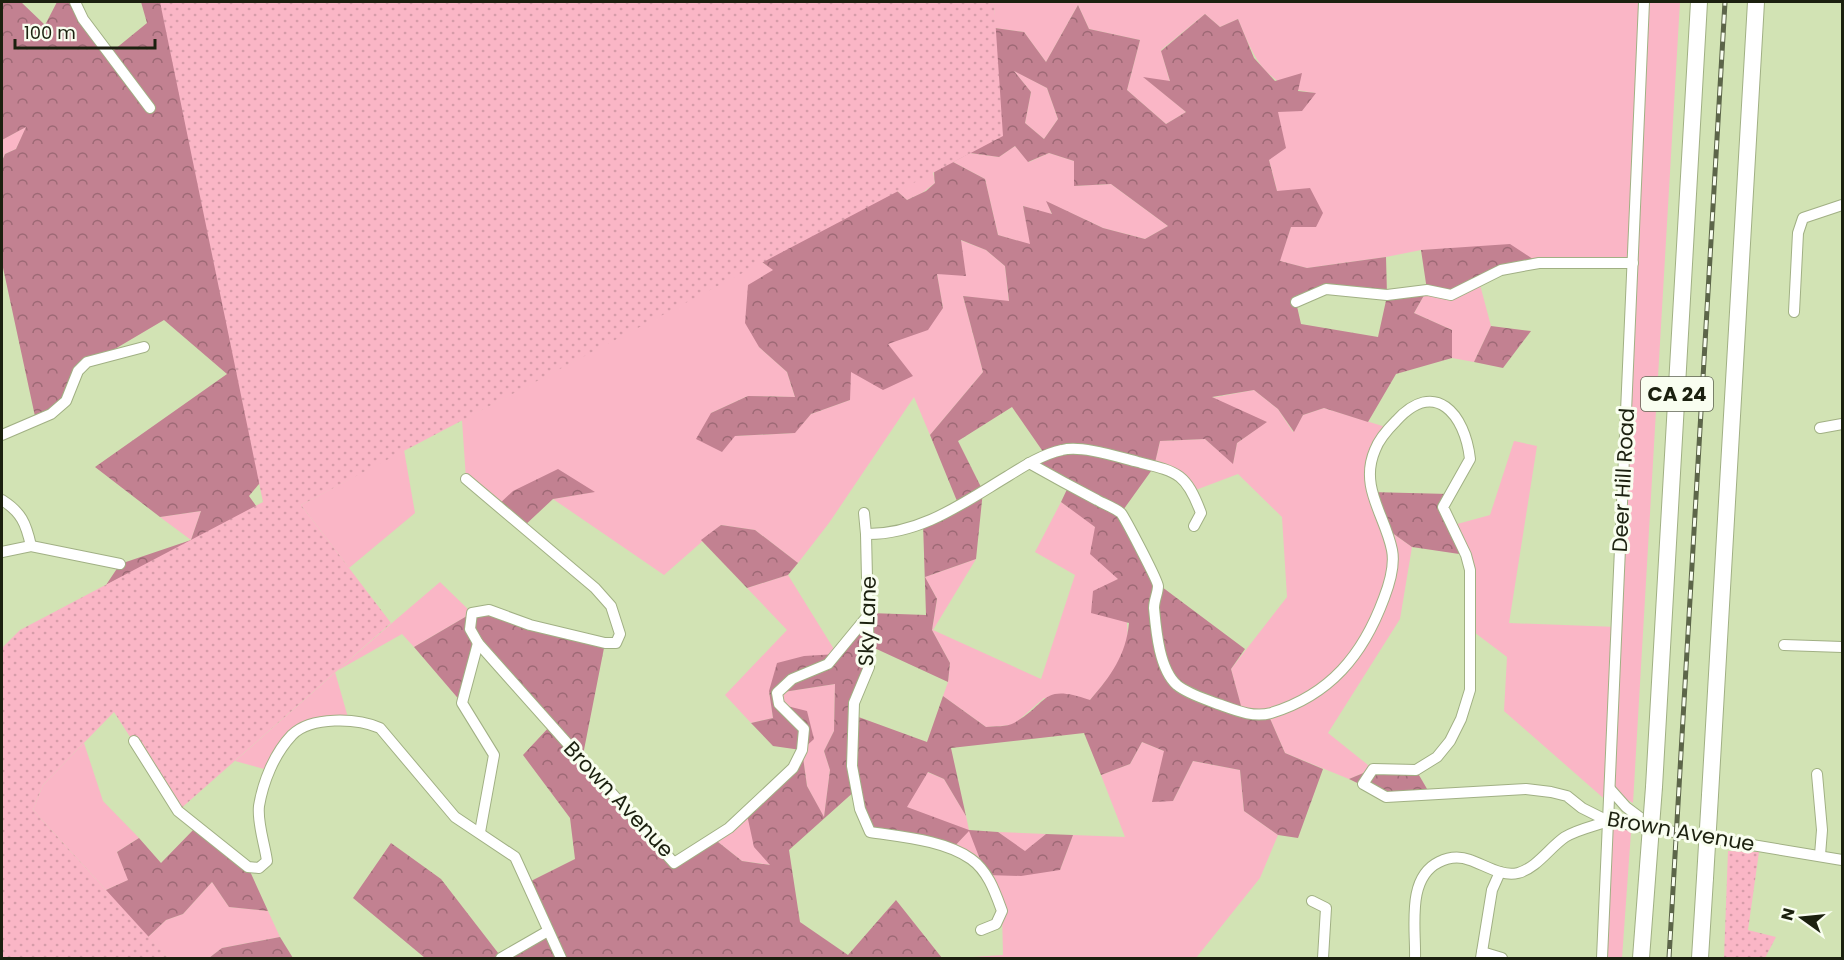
<svg xmlns="http://www.w3.org/2000/svg" width="1844" height="960" font-family="Poppins,sans-serif">
<style>
.grass{fill:#fab6c6}
.forest{fill:url(#forest-crowns);fill-rule:evenodd}
.park{fill:url(#park-dots)}
.lines{fill:none;stroke-linecap:round;stroke-linejoin:round}
.minor-casing{stroke:#a1b084;stroke-width:12}
.highway-casing{stroke:#a1b084;stroke-width:18}
.minor{stroke:#fff;stroke-width:10}
.highway{stroke:#fff;stroke-width:16}
.rail-casing{stroke:#5c6549;stroke-width:5}
.rail{stroke:#f9fef0;stroke-width:3;stroke-dasharray:9;stroke-linecap:butt}
.highway-bridge-casing{stroke:#a1b084;stroke-width:18;stroke-linecap:butt}
.highway-bridge{stroke:#fff;stroke-width:16}
.labels{text-anchor:middle;dominant-baseline:central;stroke-width:6;stroke-linejoin:round;paint-order:stroke}
.shield{fill:#f9fef0;stroke:#5e6352;stroke-width:1.5}
.shield-label{font-size:20px;font-weight:bold;fill:#1b200f}
.street-label{font-size:21px;fill:#1b200f;stroke:#f9fef0}
</style>
<defs>
<pattern id="forest-crowns" width="20" height="18" patternUnits="userSpaceOnUse" patternTransform="scale(1.5)"><rect width="20" height="18" fill="#c28191"/><path d="M2 6a3 3 0 1 1 6 0M12 15a3 3 0 1 1 6 0" fill="none" stroke="#9d6975"/></pattern>
<pattern id="park-dots" width="8" height="8" patternUnits="userSpaceOnUse" patternTransform="scale(1.5)"><rect width="8" height="8" fill="#fab6c6"/><path d="M2 2h.1M6 6h.1" fill="none" stroke="#d69ca9" stroke-width="1.8" stroke-linecap="round"/></pattern>
</defs>
<rect width="100%" height="100%" fill="#d2e3b4"/>
<g class="grass">
<path d="M994,2H1680L1633,803L1610,790L1609,803L1504,711L1507,657L1470,629V570L1450,526L1490,515L1514,441L1537,446L1509,623L1617,627L1633,263H1539L1463,249L1421,250L1386,257L1307,268L1279,261L1291,227H1316L1277,191L1269,160L1278,112L1315,93C1266,87 1255,61 1238,19L1220,27L1205,14L1161,50L1170,82L1145,78L1186,112L1166,124L1127,90L1140,40L1089,29L1078,5L1046,62L1024,32L995,28Z"/>
<polygon points="1013,70 1047,88 1058,119 1044,139 1025,123 1031,92"/>
<polygon points="27,126 16,149 5,154 2,161 2,140"/>
<polygon points="1015,146 1029,162 1049,153 1074,161 1074,186 1111,184 1168,226 1145,239 1103,228 1047,202 1052,215 1023,206 1031,245 998,235 985,179 953,162 970,153 999,157"/>
<polygon points="933,172 935,183 922,193 907,200 897,191"/>
<polygon points="960,240 986,250 1005,266 1009,302 963,296 983,372 930,435 914,397 829,523 798,563 755,530 721,525 664,575 553,499 593,492 498,505 466,479 462,420 762,262 774,270 759,347 787,372 795,397 748,396 711,413 735,436 794,433 811,414 850,400 850,371 912,376 887,344 943,308 937,274"/>
<polygon points="1479,281 1491,326 1474,362 1452,358 1452,330 1414,313 1427,290"/>
<polygon points="1254,390 1278,409 1293,432 1303,415 1324,408 1389,428 1371,464 1384,527 1412,547 1400,619 1328,733 1373,769 1349,779 1285,753 1268,714 1243,714 1231,669 1287,597 1282,517 1238,474 1193,491 1154,467 1160,441 1205,439 1233,463 1237,443 1266,422 1211,398"/>
<polygon points="404,450 415,513 349,568 301,505"/>
<path d="M1061,502C1071,510 1087,517 1095,527C1111,546 1134,623 1126,646C1118,667 1105,683 1090,700L1044,698L1013,725L986,727L943,696L948,682L950,663L932,630L937,599L925,577L976,559L933,630L1041,679L1075,575L1035,552Z"/>
<polygon points="201,511 191,540 160,517"/>
<polygon points="788,575 837,654 769,691 773,718 751,723 725,695 787,630 747,588"/>
<path d="M440,582L472,613L414,647L402,634L335,672L349,721L292,734L268,770L235,761C303,701 370,641 440,582Z"/>
<polygon points="835,684 834,731 824,751 830,770 824,818 807,786 802,750 779,704 777,693"/>
<polygon points="1142,742 1164,751 1173,801 1193,761 1240,770 1244,811 1278,835 1260,878 1196,958 958,958 1003,955 1002,911 986,875 951,850 968,831 906,807 927,772 944,779 966,816 969,830 1060,870 1073,835 1125,837 1101,775 1130,764"/>
<polygon points="84,743 103,801 139,838 117,852 129,880 106,890 33,810 43,785"/>
<polygon points="746,810 771,865 742,861 713,838"/>
<polygon points="1608,821 1624,823 1631,832 1622,958 1602,958"/>
<polygon points="998,832 1046,834 1025,852"/>
<polygon points="212,882 229,907 268,911 280,937 222,948 209,958 168,958 148,937 166,920 183,914"/>
</g>
<g class="forest">
<polygon points="2,2 21,2 45,25 57,2 75,2 109,54 147,23 141,2 320,2 269,472 249,496 259,510 106,585 120,564 191,540 201,511 160,517 95,467 227,374 164,320 103,356 87,362 66,401 36,421 2,263 2,161 5,154 16,149 26,127 2,140"/>
<path d="M1078,5L1089,29L1140,40L1127,90L1166,124L1186,112L1143,77L1170,81L1161,51L1205,14L1220,27L1238,19L1254,58L1275,81L1302,73L1298,91L1316,93L1302,111L1278,112L1286,148L1269,160L1277,191L1310,188L1323,213L1316,227H1291L1280,261L1307,268L1386,257L1387,295L1427,290L1421,250L1510,244L1539,263L1501,270L1451,295L1427,290L1414,313L1452,330V358L1396,374L1368,422L1324,408L1303,415L1294,432L1278,409L1254,390L1212,397L1267,422L1237,443L1233,464L1205,439L1160,441L1154,467L1121,513L1158,584L1245,649L1231,669L1243,713L1268,714L1285,753L1323,769L1298,838L1278,835L1244,811L1240,770L1193,761L1173,801L1152,802L1164,751L1142,742L1130,764L1101,775L1084,733L951,748L966,816L944,779L928,772L907,807L969,830L998,832L1025,851L1046,834L1073,835L1060,870L1021,876L986,875L969,831L951,850L870,832L856,790L789,850L800,922L848,955L896,900L942,958H425L353,898L391,843L441,879L502,958L547,931L527,883L575,859L570,818L523,755L551,725L479,644L462,703L414,647L472,613L489,610L605,643L582,760L673,863L713,838L742,861L770,865L754,847L746,810L793,768L801,750L773,746L751,723L773,718L769,691L777,663L804,656L837,654L870,613L926,615L923,523L959,506L930,435L983,372L963,296L1009,301L1005,266L986,250L961,240L966,276L937,274L943,308L928,330L888,344L913,376L883,390L851,372L850,400L811,414L795,433L735,436L722,452L696,439L711,413L748,396L795,397L787,372L759,347L745,323L748,285L773,270L762,262L852,185L897,191L907,200L926,191L935,183C927,150 979,62 995,28L1024,32L1046,62ZM1014,71L1047,88L1058,119L1044,139L1025,123L1031,92ZM1015,146L1028,162L1049,153L1074,161V186L1111,184L1168,226L1145,239L1103,228L1046,201L1052,214L1023,206L1030,244L998,235L985,179L953,162L970,153L999,157ZM1326,289L1387,296L1378,337L1301,324L1296,302ZM1012,407L1046,456L1029,463L1069,485L1061,502L1095,527L1090,554L1118,579L1093,591L1091,613L1129,623C1126,655 1111,676 1090,700C1041,683 1050,702 1014,723C1007,727 994,726 986,727L943,696L927,742L853,715L869,667L870,646L948,682L950,663L932,630L937,599L925,577L976,559L983,491L958,441ZM835,684L834,731L824,751L830,770L824,817L807,786L802,750L814,739L807,711L779,704L777,693Z"/>
<polygon points="1491,326 1531,331 1503,368 1474,362"/>
<polygon points="558,469 595,492 553,499 522,528 498,505 513,491"/>
<polygon points="1370,492 1449,494 1444,502 1466,555 1412,547 1384,527"/>
<polygon points="721,525 755,530 798,563 788,575 747,588 701,540"/>
<polygon points="1373,769 1416,770 1430,794 1386,797 1349,779"/>
<polygon points="197,826 248,867 268,911 229,907 212,882 183,914 166,920 148,937 101,958 24,958 106,890 128,880 117,852 139,838 161,863"/>
<polygon points="280,937 293,958 209,958 222,948"/>
</g>
<g class="park">
<polygon points="160,2 994,2 1003,136 301,505 391,623 178,811 114,712 43,785 33,810 168,958 2,958 2,648 20,630 263,502"/>
<polygon points="1728,851 1759,852 1748,930 1776,937 1765,958 1724,958"/>
</g>
<g class="lines">
<defs>
<g id="minor">
<polyline points="75,2 83,19 150,108"/>
<polyline points="1296,302 1326,289 1387,295 1427,290 1451,295 1501,270 1539,263 1633,263"/>
<polyline points="1794,312 1798,233 1803,218 1842,205"/>
<polyline points="1820,428 1842,424"/>
<polyline points="2,435 51,414 66,401 78,371 87,362 144,347"/>
<path d="M1029,463C1052,476 1074,488 1097,500C1104,504 1115,508 1121,513C1125,518 1158,581 1158,586C1158,593 1154,600 1154,608C1156,630 1159,669 1177,685C1188,694 1205,699 1218,704C1235,710 1253,718 1271,713C1330,695 1363,655 1384,598C1389,585 1395,565 1392,550C1385,515 1359,487 1375,450C1379,439 1388,429 1396,421C1435,378 1465,414 1470,459L1443,507L1466,555L1470,570V690L1461,719L1450,741L1437,757L1416,770L1373,769L1363,784L1386,797L1526,789L1551,792L1567,796L1582,808L1608,821L1842,860"/>
<polyline points="466,479 595,588 611,606 620,634 616,643 605,643 530,625 489,610 472,613 470,629 478,643 674,863 729,828 793,768 802,750 804,729 779,704 777,693 792,679 828,664 870,613"/>
<path d="M2,500C21,512 26,523 31,546"/>
<polyline points="864,513 866,534"/>
<polyline points="2,552 31,546 120,564"/>
<polyline points="478,643 462,703 494,755 480,832"/>
<polyline points="1784,645 1842,647"/>
<path d="M134,741L178,811L248,867L259,868L267,861C265,845 257,823 259,806C263,782 274,754 292,735C311,716 357,718 380,728L455,817L515,857L561,958"/>
<polyline points="1817,774 1822,830 1820,855"/>
<polyline points="1610,789 1626,807 1650,825"/>
<polyline points="1312,901 1326,908 1323,958"/>
<path d="M981,930L996,924L1002,911C995,892 988,871 971,859C944,840 902,837 870,832L860,809L852,766L854,703L869,667L866,534C920,535 963,503 1008,476C1024,466 1043,454 1062,450C1082,445 1118,457 1138,462C1178,472 1186,473 1201,513L1194,526"/>
<polyline points="1482,952 1502,958"/>
<polyline points="501,958 548,931"/>
<path d="M1415,958C1416,928 1406,878 1439,862C1449,857 1459,856 1470,860C1485,865 1502,877 1518,873C1537,868 1550,847 1565,837C1578,829 1595,826 1608,821"/>
<polyline points="1481,958 1492,890 1500,872"/>
<polyline points="1602,958 1644,2"/>
</g>
<g id="highway">
<polyline points="1654,787 1699,2"/>
<polyline points="1710,795 1756,2"/>
<polyline points="1700,958 1705,878"/>
</g>
</defs>
<use href="#minor" class="minor-casing"/>
<use href="#highway" class="highway-casing"/>
<use href="#minor" class="minor"/>
<use href="#highway" class="highway"/>
<defs>
<polyline id="rail" points="1669,958 1725,2"/>
</defs>
<use href="#rail" class="rail-casing"/>
<use href="#rail" class="rail"/>
<defs>
<g id="highway-bridge">
<polyline points="1705,878 1710,795"/>
<polyline points="1641,958 1654,787"/>
</g>
</defs>
<use href="#highway-bridge" class="highway-bridge-casing"/>
<use href="#highway-bridge" class="highway-bridge"/>
</g>
<g class="labels">
<rect class="shield" x="1641" y="377" width="72" height="34" rx="4.5"/>
<g class="shield-label">
<text x="1677" y="394">CA 24</text>
</g>
<g class="street-label">
<text transform="translate(1623 480) rotate(-87)">Deer Hill Road</text>
<text transform="translate(867 621) rotate(-88)">Sky Lane</text>
<text transform="translate(619 799) rotate(47)">Brown Avenue</text>
<text transform="translate(1681 831) rotate(10)">Brown Avenue</text>
</g>
</g>
<rect width="1844" height="960" fill="none" stroke="#1b200f" stroke-width="6"/>
<g transform="translate(1802 918) rotate(285)" stroke="#f9fef0" stroke-width="4.5" paint-order="stroke">
<path d="M0-4.5L10 22L0 15L-10 22Z" fill="#1b200f"/>
<text y="-9" font-size="16" font-weight="bold" text-anchor="middle" fill="#1b200f">N</text>
</g>
<path d="M15 39v9h140v-9" fill="none" stroke="#1b200f" stroke-width="3"/>
<text x="24" y="39" font-size="18" fill="#1b200f" stroke="#f9fef0" stroke-width="4.5" paint-order="stroke">100 m</text>
</svg>
